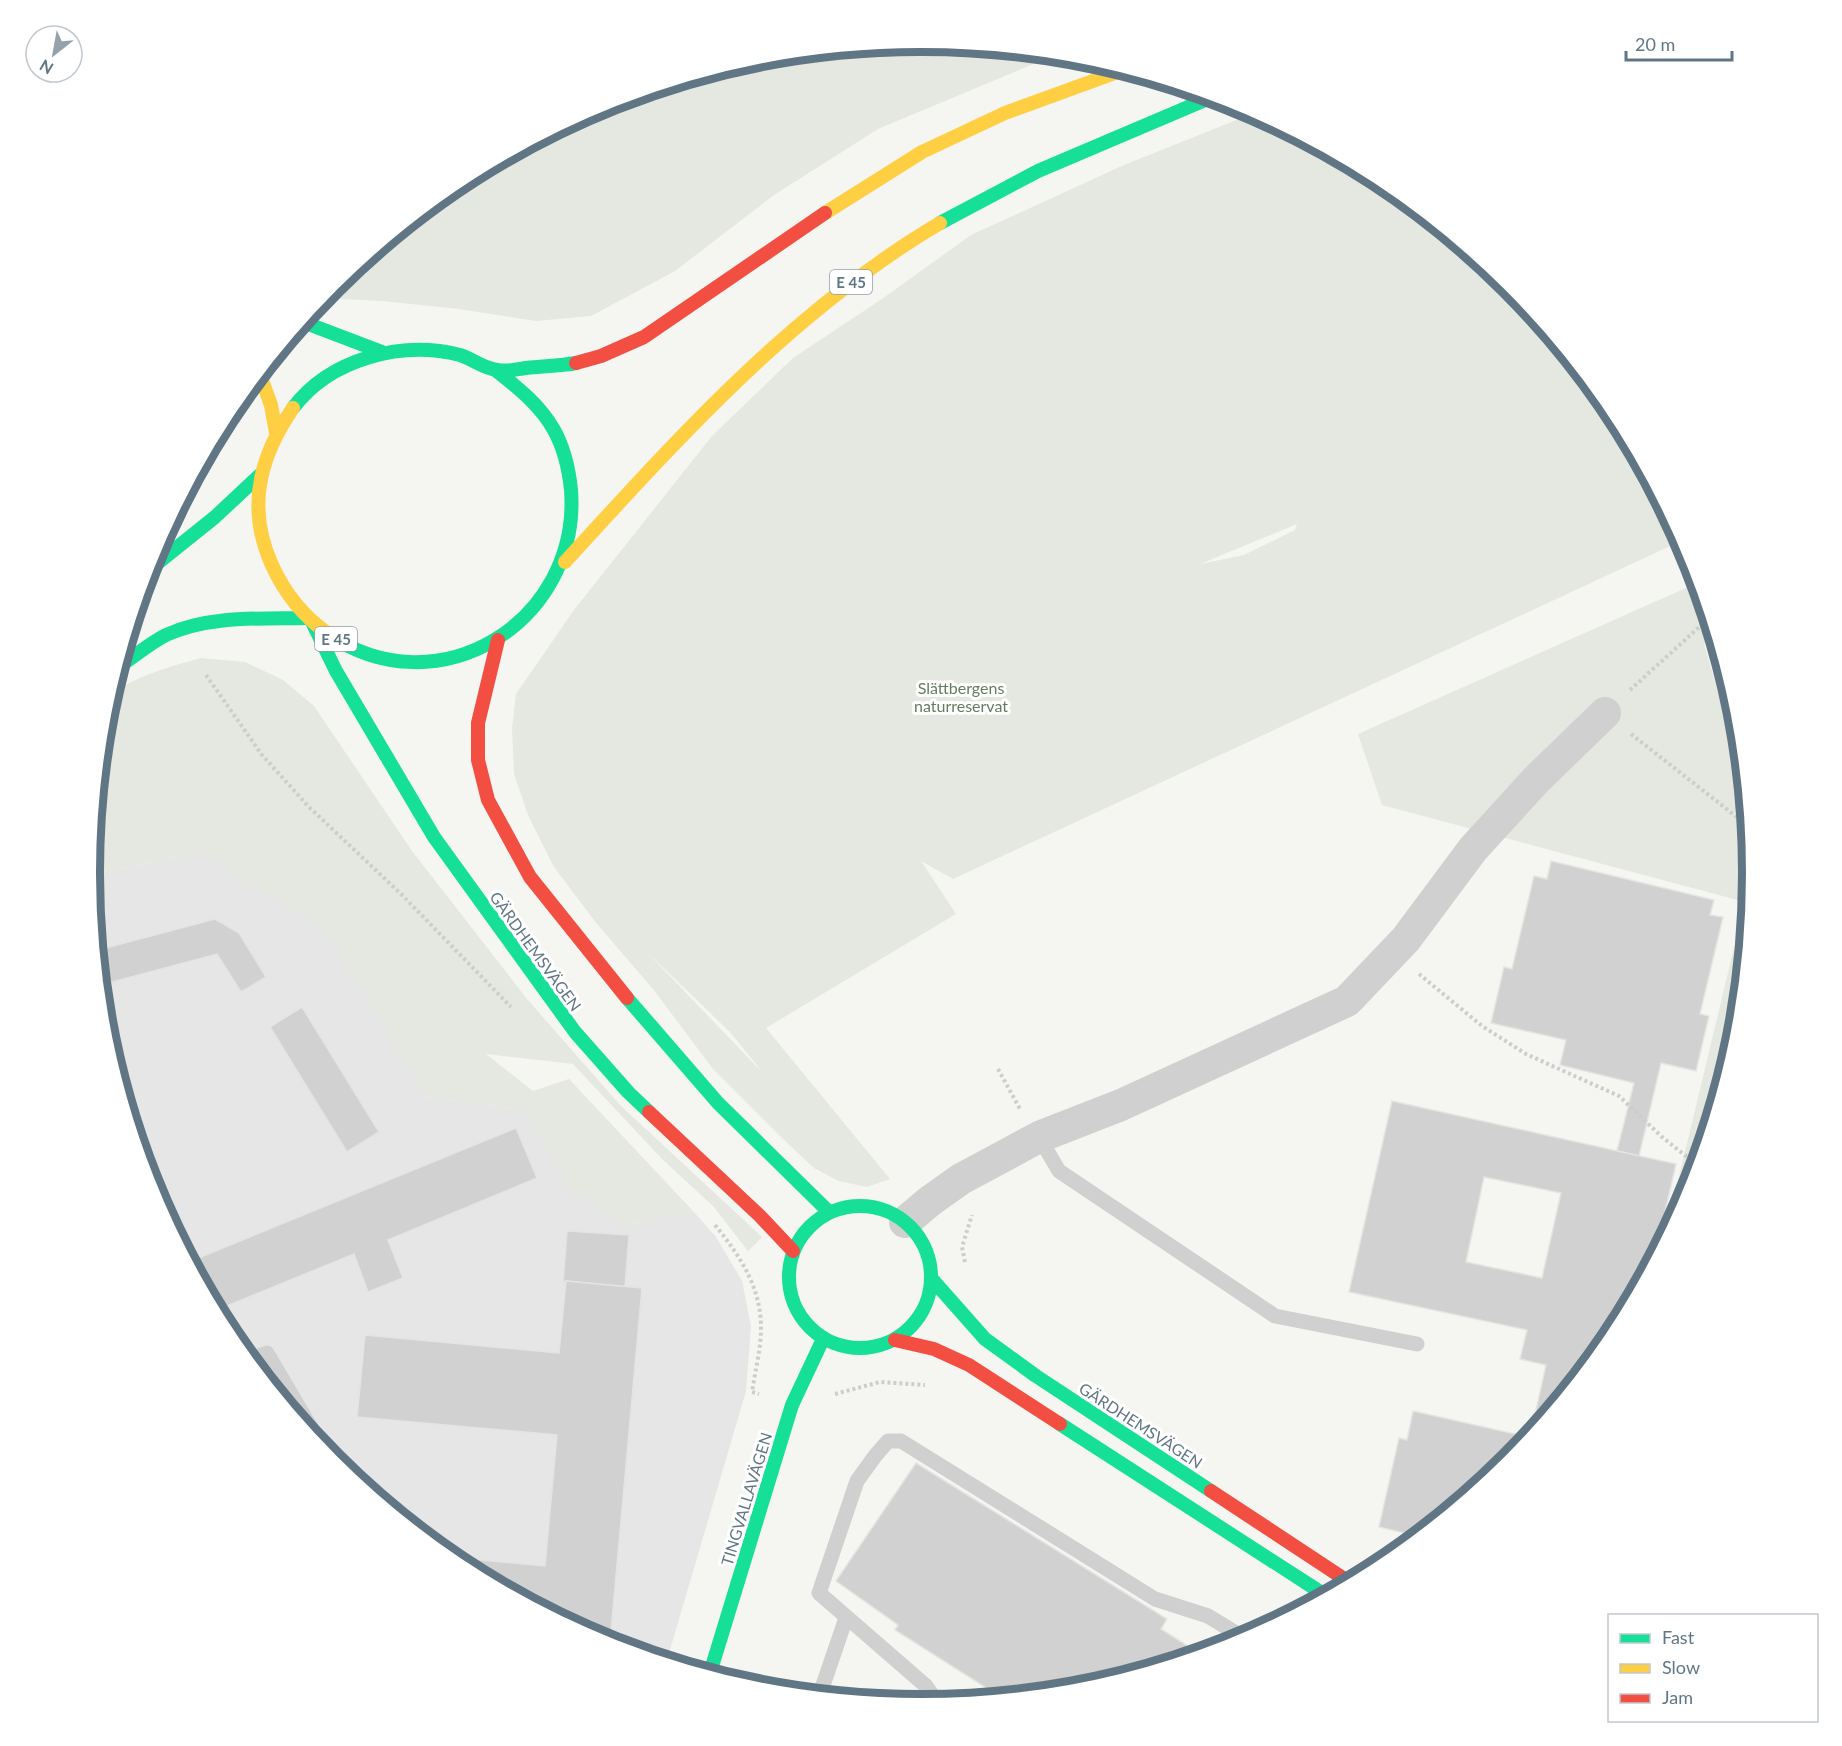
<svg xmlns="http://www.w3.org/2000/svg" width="1842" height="1746" font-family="Lato,sans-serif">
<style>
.built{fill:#e5e6e5}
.green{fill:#e4e8e0;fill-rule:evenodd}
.building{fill:#d0d1d0;stroke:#e4e4e2;stroke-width:1.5;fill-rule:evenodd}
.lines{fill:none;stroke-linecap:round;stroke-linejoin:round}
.path{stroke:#cccdcd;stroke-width:4;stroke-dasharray:3 3;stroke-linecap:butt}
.lane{stroke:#d0d0d1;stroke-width:15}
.street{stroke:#d0d0d1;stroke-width:32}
.fast{stroke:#16e098;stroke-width:14}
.slow{stroke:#ffcf43;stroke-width:14}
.jam{stroke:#f24e42;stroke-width:14}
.labels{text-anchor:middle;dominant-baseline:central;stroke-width:6;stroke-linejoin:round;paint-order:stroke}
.shield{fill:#fff;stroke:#909faa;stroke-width:1.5}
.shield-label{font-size:15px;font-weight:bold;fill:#617685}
.park-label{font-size:16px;fill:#667c61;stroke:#fff}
.street-label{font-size:16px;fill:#617685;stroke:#fff}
.rim{fill:none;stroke:#617685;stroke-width:8}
</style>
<rect width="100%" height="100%" fill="#f5f5f2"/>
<polygon class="built" points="201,852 326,931 426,1096 526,1111 571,1189 624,1225 693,1211 716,1237 742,1281 751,1326 746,1391 667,1660 603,1641 459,1564 333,1460 230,1334 153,1191 106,1035 90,875"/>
<g class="green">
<polygon points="921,42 1055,55 878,129 774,195 675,271 591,316 536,321 459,309 383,301 323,298 334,285 460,182 603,105 759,58"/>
<path d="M1254,113L1383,182L1509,286L1612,412L1681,541L953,879L921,861L956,914L766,1028L890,1179L867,1187L839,1181L814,1168L781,1137L713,1069L653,989L597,924L554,867L528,815L514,774L512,728L516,694L574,610L712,436L793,358L882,299L971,235L1124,165ZM1297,524L1295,530L1244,555L1200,564ZM646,951L730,1032L760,1069H759Z"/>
<polygon points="1697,583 1714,640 1704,644 1743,779 1752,873 1736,1035 1689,1191 1665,1235 1745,902 1382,805 1358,734"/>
<path d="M201,658L245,662L283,680L314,706L412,851L527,999L620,1105L762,1237L748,1251L713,1206L662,1159L573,1064L486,1054L533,1091L569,1079L693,1211L624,1225L571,1189L526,1111L426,1096L326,931L201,852L90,875L106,711C107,707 108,700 110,697C124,679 179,664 201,658Z"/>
</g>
<g class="building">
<polygon points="1551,861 1714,900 1710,915 1723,917 1700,1014 1709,1016 1696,1071 1661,1063 1639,1156 1617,1151 1634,1083 1560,1065 1566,1040 1491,1023 1504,967 1512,969 1534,876 1547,879"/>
<polygon points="215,919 239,933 266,977 241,992 217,954 101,985 98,950"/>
<polygon points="302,1007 379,1132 347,1152 270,1027"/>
<path d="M1392,1101L1676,1164L1655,1255L1612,1335L1542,1420L1534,1419L1546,1365L1520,1359L1527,1330L1349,1292ZM1484,1177L1561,1193L1542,1278L1466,1262Z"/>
<polygon points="516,1128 537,1178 388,1240 403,1278 368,1292 354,1254 217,1310 191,1261"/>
<polygon points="567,1231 629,1235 625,1287 566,1281 563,1284"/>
<polygon points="566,1281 642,1288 610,1643 459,1564 451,1557 545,1566 557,1435 357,1417 365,1335 559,1353"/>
<polygon points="1413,1411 1528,1437 1508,1461 1417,1536 1379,1527 1399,1438 1407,1440"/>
<polygon points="1534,1419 1542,1420 1530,1434"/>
<polygon points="916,1463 1167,1619 1161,1629 1199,1653 1083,1688 999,1696 895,1630 898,1625 836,1581"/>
</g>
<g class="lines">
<g class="path">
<polyline points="206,675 262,755 309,807 402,895 511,1007"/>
<polyline points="1630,690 1708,619"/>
<polyline points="1631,734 1738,818 1750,895"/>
<polyline points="1419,974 1482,1026 1526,1054 1619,1096 1662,1137 1697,1165"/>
<polyline points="998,1069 1020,1109"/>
<path d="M715,1225C740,1256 761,1287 761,1328C761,1349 755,1372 752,1392L759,1394"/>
<polyline points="965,1262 962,1247 972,1215"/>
<polyline points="835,1394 880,1382 925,1385"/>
</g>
<g class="lane">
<polyline points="1039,1137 1059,1171 1275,1316 1417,1344"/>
<polyline points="250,1359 267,1353 323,1448"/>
<polyline points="820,1694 846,1618"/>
<polyline points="937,1702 926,1686 819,1593 857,1481 875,1456 888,1441 901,1441 1155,1599 1208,1616 1244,1638"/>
</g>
<polyline class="street" points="905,1222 930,1201 961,1179 1039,1137 1121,1105 1347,1001 1406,939 1473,849 1536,780 1605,713"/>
<g class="fast">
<polyline points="940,223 1038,171 1212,97"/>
<polyline points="303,322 382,352"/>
<path d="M293,408C330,359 401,340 460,355C473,359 484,369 498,370C507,372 517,369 526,368C543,366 560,366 576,363"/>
<polyline points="149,570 215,517 262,473"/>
<polyline points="313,624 336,671 434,837 575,1032 628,1092 649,1112"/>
<path d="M327,633C437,711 581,622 571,490C569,470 564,448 554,430C540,405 518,388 497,371"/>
<path d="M120,666C135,656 150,643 166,635C209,615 261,619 307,618"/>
<polyline points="627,998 718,1103 829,1212"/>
<circle cx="860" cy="1277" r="71"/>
<polyline points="931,1278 985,1339 1036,1376 1211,1491"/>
<polyline points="1060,1424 1325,1595"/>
<polyline points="710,1673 792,1405 823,1339"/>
</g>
<g class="slow">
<polyline points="825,213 922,152 1005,113 1123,70"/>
<polyline points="260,375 271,405 276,433"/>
<path d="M293,408C278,430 266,453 261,479C249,538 281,600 327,633"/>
<path d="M565,562C679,437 793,310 940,223"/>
</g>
<g class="jam">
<polyline points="576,363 601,356 644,337 825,213"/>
<polyline points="498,640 478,723 478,760 488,800 530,877 627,998"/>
<polyline points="649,1112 760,1216 793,1251"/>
<polyline points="895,1340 934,1349 969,1365 1060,1424"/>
<polyline points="1211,1491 1349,1582"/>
</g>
</g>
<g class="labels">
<g class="shield">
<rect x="830" y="270" width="42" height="24" rx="4.5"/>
<rect x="315" y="627" width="42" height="24" rx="4.5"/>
</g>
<g class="shield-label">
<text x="851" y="282">E 45</text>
<text x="336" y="639">E 45</text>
</g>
<g class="park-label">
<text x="961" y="687">Slättbergens<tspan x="961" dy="18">naturreservat</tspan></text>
</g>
<g class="street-label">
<text transform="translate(536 951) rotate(54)">GÄRDHEMSVÄGEN</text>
<text transform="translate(1141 1425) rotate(33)">GÄRDHEMSVÄGEN</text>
<text transform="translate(746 1499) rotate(-73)">TINGVALLAVÄGEN</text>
</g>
</g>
<path d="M0 0H1842V1746H0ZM920 52H922A820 820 0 0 1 1742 872V874A820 820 0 0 1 922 1694H920A820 820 0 0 1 100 874V872A820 820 0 0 1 920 52Z" fill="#fff" fill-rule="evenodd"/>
<path class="rim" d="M920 52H922A820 820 0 0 1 1742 872V874A820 820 0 0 1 922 1694H920A820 820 0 0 1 100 874V872A820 820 0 0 1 920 52Z"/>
<rect x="1608" y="1614" width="210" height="108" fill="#ffffff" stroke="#c0c8ce" stroke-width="1.5"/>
<rect x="1620" y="1634" width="30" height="9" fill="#16e098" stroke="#c0c8ce" stroke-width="1.5"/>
<text x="1662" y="1644" font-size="18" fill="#617685">Fast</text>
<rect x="1620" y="1664" width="30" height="9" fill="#ffcf43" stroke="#c0c8ce" stroke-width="1.5"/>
<text x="1662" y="1674" font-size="18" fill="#617685">Slow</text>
<rect x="1620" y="1694" width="30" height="9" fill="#f24e42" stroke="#c0c8ce" stroke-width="1.5"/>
<text x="1662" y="1704" font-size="18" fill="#617685">Jam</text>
<g transform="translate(54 54) rotate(211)"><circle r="28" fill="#ffffff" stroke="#c0c8ce" stroke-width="1.5"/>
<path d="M0-4.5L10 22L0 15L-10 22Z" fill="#95a2ab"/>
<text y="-9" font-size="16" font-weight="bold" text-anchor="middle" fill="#617685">N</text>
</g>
<path d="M1626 51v9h106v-9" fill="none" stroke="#617685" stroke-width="3"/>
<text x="1635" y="51" font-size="18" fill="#617685" stroke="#ffffff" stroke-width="4.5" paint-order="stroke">20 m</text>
</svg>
